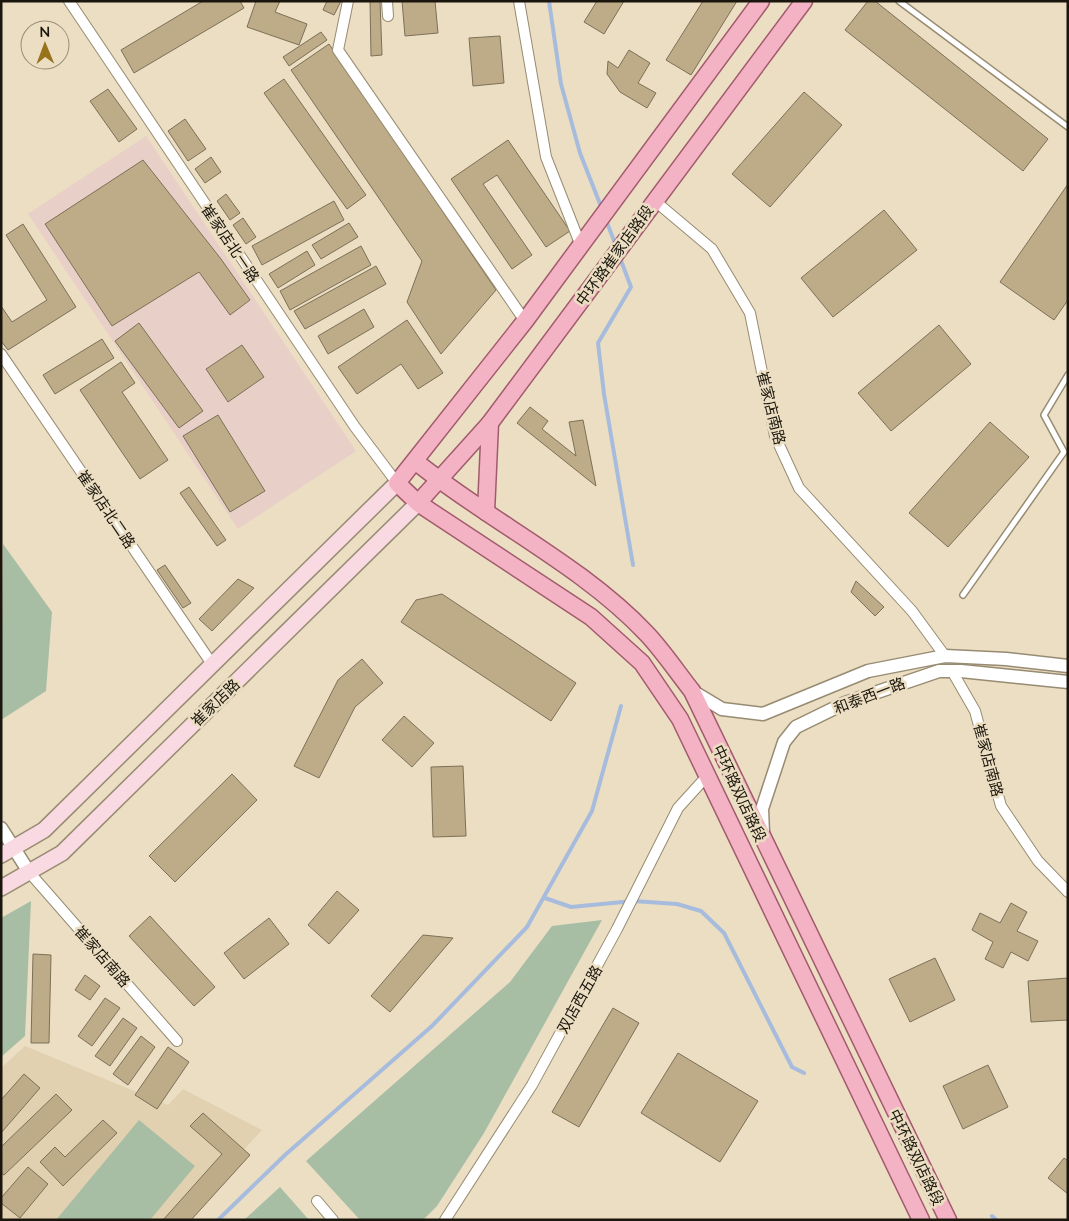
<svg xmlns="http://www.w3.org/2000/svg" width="1069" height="1221" font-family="Lato,'Noto Sans SC',sans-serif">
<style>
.industrial{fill:#e8cfc7}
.built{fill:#e2d1b1}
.green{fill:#a7bea4}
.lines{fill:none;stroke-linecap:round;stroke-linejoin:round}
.stream{stroke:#a7bcdd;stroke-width:4}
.building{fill:#beac88;stroke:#7c7058}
.service-casing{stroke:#978b72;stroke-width:8}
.minor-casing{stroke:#978b72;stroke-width:12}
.tertiary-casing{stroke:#978b72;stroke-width:15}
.secondary-casing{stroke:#978b72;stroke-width:18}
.primary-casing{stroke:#a25b6c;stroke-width:19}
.service{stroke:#fff;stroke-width:5}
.minor{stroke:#fff;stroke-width:10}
.tertiary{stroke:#fff;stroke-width:12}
.secondary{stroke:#f9d9e2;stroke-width:15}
.primary{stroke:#f3b3c5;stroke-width:16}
.labels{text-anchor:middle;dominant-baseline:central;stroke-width:5;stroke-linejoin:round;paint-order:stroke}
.street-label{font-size:15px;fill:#1b160d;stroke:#ebdec3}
</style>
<rect width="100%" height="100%" fill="#ebdec3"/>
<polygon class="industrial" points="146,136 356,451 238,529 28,214"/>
<polygon class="built" points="25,1046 168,1105 183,1089 262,1130 179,1220 2,1220 1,1068"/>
<g class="green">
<polygon points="3,544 52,612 46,691 1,720"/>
<polygon points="31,901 25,1036 1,1057 1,918"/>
<polygon points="602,920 484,1133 437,1206 423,1220 360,1220 306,1161 510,982 552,926"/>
<polygon points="139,1120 195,1166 150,1220 56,1220"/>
<polygon points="280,1187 309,1220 244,1220"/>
</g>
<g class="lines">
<g class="stream">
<polyline points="549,1 561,84 580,153 602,209"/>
<polyline points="606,220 616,246"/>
<polyline points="620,258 631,287 598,343 604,394 633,565"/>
<polyline points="545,898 571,907 633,901 677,904 701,911 724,933 792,1067 804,1073"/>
<polyline points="992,1216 996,1220"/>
<polyline points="218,1220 285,1155 432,1026 527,927 592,811 621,706"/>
</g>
</g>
<g class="building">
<polygon points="203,1 240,1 244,8 134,73 121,50"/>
<polygon points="256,1 280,1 275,12 307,24 299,45 247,27"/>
<polygon points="327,1 341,1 334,15 323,10"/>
<polygon points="370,1 380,1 382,55 371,56"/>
<polygon points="402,1 435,1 438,33 405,36"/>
<polygon points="597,1 624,1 604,34 584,22"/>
<polygon points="703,1 737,1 691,75 666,60"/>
<polygon points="868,1 875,1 1048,139 1023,171 845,30"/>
<polygon points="321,32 327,40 289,66 283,57"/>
<polygon points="500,36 504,83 473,86 469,38"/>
<polygon points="329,44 496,290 441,354 407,302 422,261 291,70"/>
<polygon points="629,50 650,63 638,83 656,93 647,108 620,92 607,74 608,61 618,68"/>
<polygon points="284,79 366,195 347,209 264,93"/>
<polygon points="108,89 137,129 119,142 90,101"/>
<polygon points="804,92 842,125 770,207 732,174"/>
<polygon points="185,119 206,149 188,161 168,131"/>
<polygon points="508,140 570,231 546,247 497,175 483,184 532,255 512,269 451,179"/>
<polygon points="211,157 221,172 205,183 195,169"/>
<polygon points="143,160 221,259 250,300 230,315 199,272 112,326 45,224"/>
<polygon points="1068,184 1068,300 1054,320 1000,282"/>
<polygon points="226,194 240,213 230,220 217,201"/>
<polygon points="334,201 344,220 262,265 252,246"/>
<polygon points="884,210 917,250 833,317 801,278"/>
<polygon points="243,218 256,237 246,244 233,225"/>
<polygon points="349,223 358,237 321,259 312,245"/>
<polygon points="23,224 76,307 8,350 1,341 1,306 12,322 47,300 6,235"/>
<polygon points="361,246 371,265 290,310 280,291"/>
<polygon points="307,251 315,265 278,288 269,274"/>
<polygon points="376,266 386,284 305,329 294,311"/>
<polygon points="364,309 374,327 328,354 318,336"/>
<polygon points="407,320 443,373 418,389 401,364 357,394 338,367"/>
<polygon points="139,323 203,411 179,428 115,341"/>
<polygon points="939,325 971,364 891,431 858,393"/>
<polygon points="102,339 114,358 55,394 43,375"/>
<polygon points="242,345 264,377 228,402 206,369"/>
<polygon points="121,362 135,383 122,392 168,460 140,479 80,390"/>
<polygon points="530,407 548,421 542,429 576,456 569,422 583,420 596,486 517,423"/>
<polygon points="218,415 265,491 230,512 183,436"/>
<polygon points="990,422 1029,457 948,547 909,513"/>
<polygon points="189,487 226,540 217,546 180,493"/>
<polygon points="165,565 191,603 183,608 157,570"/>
<polygon points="238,579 254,588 212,631 199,619"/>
<polygon points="856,581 884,607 875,616 851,592"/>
<polygon points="442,594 576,683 551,721 401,622 416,600"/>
<polygon points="362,659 383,683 355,707 319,778 294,766 338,680"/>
<polygon points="404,716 434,743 412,767 382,740"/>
<polygon points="463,766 466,836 433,837 431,767"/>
<polygon points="232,774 257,800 175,882 149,856"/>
<polygon points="337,891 359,910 329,944 308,925"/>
<polygon points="1011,903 1027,912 1017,931 1038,941 1028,961 1011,952 1003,968 985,959 993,942 972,930 980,913 1000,923"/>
<polygon points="150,916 215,987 194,1006 129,936"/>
<polygon points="269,918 289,944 244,979 224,953"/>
<polygon points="423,935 453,938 390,1012 371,996"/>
<polygon points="33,954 51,955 49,1043 31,1043"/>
<polygon points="935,958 955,1000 910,1022 889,979"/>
<polygon points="85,975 100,986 90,1000 75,990"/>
<polygon points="1068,978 1068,1020 1031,1022 1028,981"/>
<polygon points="105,998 120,1008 92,1046 78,1036"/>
<polygon points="613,1008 639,1023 579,1127 552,1112"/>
<polygon points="123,1018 137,1028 110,1066 95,1056"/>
<polygon points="141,1036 155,1047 128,1085 113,1074"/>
<polygon points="168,1047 189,1062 157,1109 135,1095"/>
<polygon points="678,1053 758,1101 720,1162 641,1113"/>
<polygon points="988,1065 1008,1107 963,1129 943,1086"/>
<polygon points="24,1074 40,1088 1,1133 1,1100"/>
<polygon points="56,1094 72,1110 4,1175 1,1173 1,1147"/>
<polygon points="203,1113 250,1155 191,1220 163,1220 222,1154 190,1126"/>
<polygon points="103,1120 117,1133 63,1186 40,1162 55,1147 65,1157"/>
<polygon points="1064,1158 1068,1161 1068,1194 1048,1178"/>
<polygon points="28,1167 48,1184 20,1218 1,1203 1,1198"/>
</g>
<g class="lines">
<defs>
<g id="service">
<polyline points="899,1 1068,127"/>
<polyline points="963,595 1064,452 1044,415 1068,375"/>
</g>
<g id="minor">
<polyline points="69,1 355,427 397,483"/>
<polyline points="348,1 338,50 525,321"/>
<polyline points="387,1 388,16"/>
<polyline points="519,1 546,157 581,246"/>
<polyline points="655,201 712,249 750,313 775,436 799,488 912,611 945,656"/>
<polyline points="1,354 212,664"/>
<polyline points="952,671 975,711 1001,806 1038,861 1068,892"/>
<polyline points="29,872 177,1041"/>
<polyline points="317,1201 333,1220"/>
<polyline points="445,1220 532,1085 617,929 678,808 707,776"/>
</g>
<g id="tertiary">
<polyline points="692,691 722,709 763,714 868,671 945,656 1006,659 1068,666"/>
<polyline points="1,828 29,872"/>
<polyline points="763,833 762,809 784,742 796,727 845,703 939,671 961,671 1068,682"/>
</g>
<g id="secondary">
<polyline points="1,855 44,830 397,483"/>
<polyline points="1,888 62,853 418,503"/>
</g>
<g id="primary">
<polyline points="761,1 525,321 397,483 418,503 591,617 642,663 680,719 921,1220"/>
<path d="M415,461C489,521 582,565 647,634C663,651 677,672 692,691L948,1220"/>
<polyline points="418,503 490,423 804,1"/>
<polyline points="486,512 490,423"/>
</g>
</defs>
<use href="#service" class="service-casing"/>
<use href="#minor" class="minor-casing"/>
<use href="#tertiary" class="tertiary-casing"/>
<use href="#secondary" class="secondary-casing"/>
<use href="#primary" class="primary-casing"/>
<use href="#service" class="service"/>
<use href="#minor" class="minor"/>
<use href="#tertiary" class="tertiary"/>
<use href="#secondary" class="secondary"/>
<use href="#primary" class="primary"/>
</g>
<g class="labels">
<g class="street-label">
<text transform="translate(231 243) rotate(56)">崔家店北一路</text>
<text transform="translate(614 255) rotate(-54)">中环路崔家店路段</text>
<text transform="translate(772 408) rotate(76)">崔家店南路</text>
<text transform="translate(107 509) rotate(56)">崔家店北二路</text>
<text transform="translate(869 695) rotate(-21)">和泰西一路</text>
<text transform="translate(215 702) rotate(-44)">崔家店路</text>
<text transform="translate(989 760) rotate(75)">崔家店南路</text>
<text transform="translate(740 793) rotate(65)">中环路双店路段</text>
<text transform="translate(103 956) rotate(49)">崔家店南路</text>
<text transform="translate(579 999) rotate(-61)">双店西五路</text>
<text transform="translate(917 1157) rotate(64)">中环路双店路段</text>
</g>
</g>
<rect width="1069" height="1221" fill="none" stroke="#1b160d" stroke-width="5"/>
<g transform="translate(45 45) rotate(359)"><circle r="24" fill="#ebdec3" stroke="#988e7a"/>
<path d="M0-4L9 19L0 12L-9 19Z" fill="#97731c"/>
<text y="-8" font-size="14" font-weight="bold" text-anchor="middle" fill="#1b160d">N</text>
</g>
</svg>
